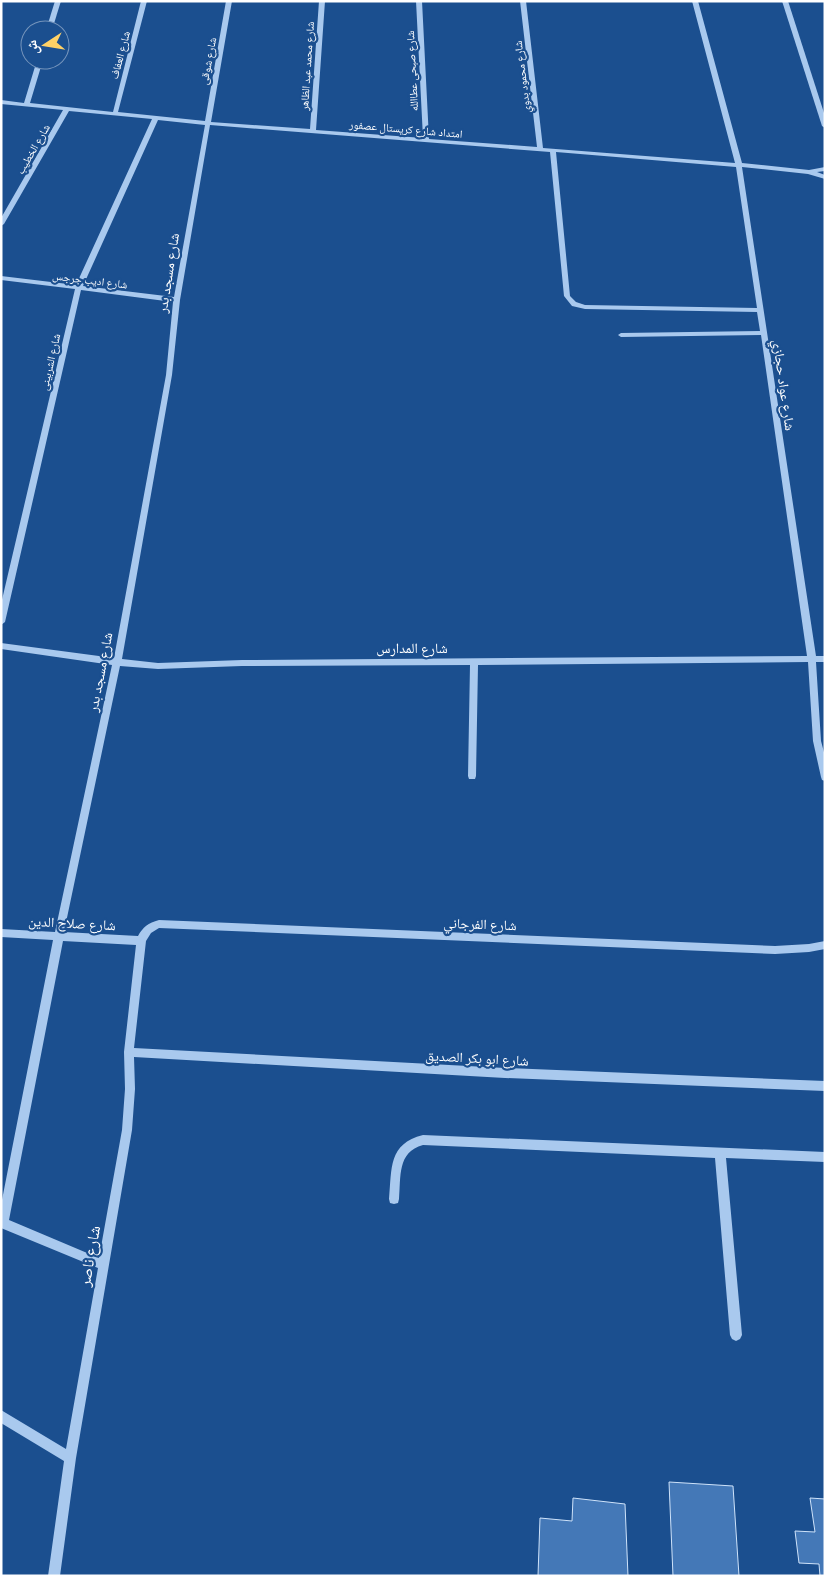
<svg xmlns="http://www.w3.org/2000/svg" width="826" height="1577" font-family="'Archivo Narrow','Noto Naskh Arabic',sans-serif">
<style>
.building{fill:#4478b7;stroke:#cfe3fa}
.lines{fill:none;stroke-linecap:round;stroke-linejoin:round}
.minor{fill:#a9c9ee;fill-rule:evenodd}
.labels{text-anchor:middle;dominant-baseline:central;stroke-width:4.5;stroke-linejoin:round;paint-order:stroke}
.far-street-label{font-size:11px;fill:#fff;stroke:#1b4f8f}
.street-label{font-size:14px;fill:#fff;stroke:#1b4f8f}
.near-street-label{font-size:16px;fill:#fff;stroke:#1b4f8f}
</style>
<rect width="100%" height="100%" fill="#1b4f8f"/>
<g class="building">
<polygon points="669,1482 733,1486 739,1576 673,1576"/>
<polygon points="573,1498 625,1504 628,1576 538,1576 540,1518 572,1521"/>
<polygon points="810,1498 825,1499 825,1576 820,1576 819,1564 799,1563 795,1531 815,1532"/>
</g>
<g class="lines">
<g class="minor">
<polygon points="55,1 61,1 52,30 46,30"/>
<path d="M141,1H147L118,112L205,121L226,1H232L211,122L310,129L319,1H325L316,130L423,138L416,1H422L429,139L537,147L520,1H526L543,148L735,163L692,1H698L742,163L809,170L825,167V171L817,172L825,175V179L808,174L742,167L816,656H825V662H816L821,741L825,756V781L822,780L821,777L813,741L808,662L478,665L476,776L475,779H469L468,776L470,665L242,666L158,669L120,666L64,932L138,936C143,927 148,923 159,920L775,946L809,944L825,941V949L809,952L775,954L159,928L151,933L146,941L134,1048L505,1068L825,1081V1091L505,1078L134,1057L135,1089L132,1130L76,1458L60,1576H48L64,1461L1,1423V1410L66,1449L98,1268L1,1228V1205L53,940L1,937V929L55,932L112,665L1,649V643L114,658L166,375L173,302L81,290L5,622L1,625V604L75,289L1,280V276L76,285L152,119L69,111L4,224L1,226V218L63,110L1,104V100L24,103L37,60H43L30,103L113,112ZM158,120L205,125L174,297L83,286ZM210,125L550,152L564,296L572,306L585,309L757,312L760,331L621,333L618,335L621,337L761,335L807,656L242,660L158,663L122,659L172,375L180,300ZM556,152L736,167L757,308L585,305L576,302L570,296ZM63,941L136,945L124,1052L125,1089L122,1130L99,1258L9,1220Z"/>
<polygon points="782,1 788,1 825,116 825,128 822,126"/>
<path d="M423,1135L825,1152V1162L726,1158L742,1335L740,1339L736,1341L732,1339L730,1335L715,1158L423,1145C397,1152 401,1177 399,1199L398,1203L394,1204L390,1203L389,1199C392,1168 388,1144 423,1135Z"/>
</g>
</g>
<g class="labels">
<g class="far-street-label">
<text transform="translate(120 55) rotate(-75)">شارع العفاف</text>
<text transform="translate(208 61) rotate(-79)">شارع شوقى</text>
<text transform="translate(307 66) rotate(-86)">شارع محمد عبد الظاهر</text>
<text transform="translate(412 71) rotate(-93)">شارع صبحى عطاالله</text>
<text transform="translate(522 77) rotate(-97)">شارع محمود بدوي</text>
<text transform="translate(406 129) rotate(5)">امتداد شارع كريستال عصفور</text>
<text transform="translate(33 149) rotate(-60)">شارع الخطيب</text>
<text transform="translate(90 280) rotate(7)">شارع اديب جرجس</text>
<text transform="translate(50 362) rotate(-77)">شارع الشربينى</text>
</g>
<g class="street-label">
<text transform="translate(168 273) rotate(-81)">شارع مسجد بدر</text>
<text transform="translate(784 385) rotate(82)">شارع عواد حجازي</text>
<text x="412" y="648">شارع المدارس</text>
<text transform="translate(100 672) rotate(-79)">شارع مسجد بدر</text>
<text transform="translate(72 923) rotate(3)">شارع صلاح الدين</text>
<text transform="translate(480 924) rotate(2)">شارع الفرجاني</text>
<text transform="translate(477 1058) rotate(3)">شارع ابو بكر الصديق</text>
</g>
<g class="near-street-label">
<text transform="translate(89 1256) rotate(-80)">شارع ناصر</text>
</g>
</g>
<rect width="826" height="1577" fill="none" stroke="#ffffff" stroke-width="5"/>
<g transform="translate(45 45) rotate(258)"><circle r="24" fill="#1b4f8f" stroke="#7695bc"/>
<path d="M0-4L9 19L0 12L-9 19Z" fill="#ffd166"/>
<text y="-8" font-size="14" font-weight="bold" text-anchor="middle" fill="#ffffff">ش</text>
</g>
</svg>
